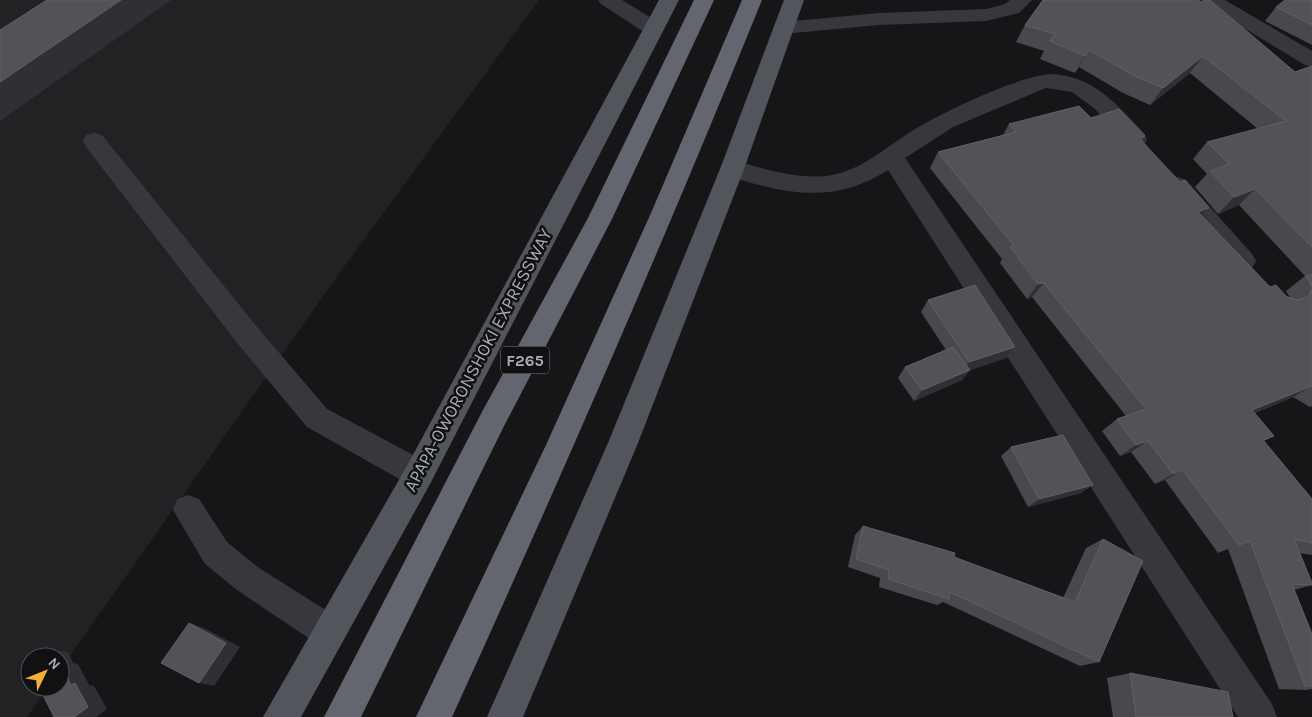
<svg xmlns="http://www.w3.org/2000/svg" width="1312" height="717" font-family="Karla,sans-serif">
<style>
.built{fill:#222225}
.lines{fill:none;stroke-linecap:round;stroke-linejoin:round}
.minor{fill:#37383d;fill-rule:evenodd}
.major{fill:#53555c;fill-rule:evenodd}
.highway{fill:#63666e;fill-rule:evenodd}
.wall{fill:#47494d}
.shaded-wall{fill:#2f3033}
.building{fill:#525359;stroke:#5f6168}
.labels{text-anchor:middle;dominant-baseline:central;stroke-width:5;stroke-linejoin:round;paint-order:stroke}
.shield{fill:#111113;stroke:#7b7e86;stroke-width:1}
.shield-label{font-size:16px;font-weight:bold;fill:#a8adb8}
.street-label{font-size:18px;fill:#a8adb8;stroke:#111113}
</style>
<rect width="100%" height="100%" fill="#161618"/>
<polygon class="built" points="0,0 539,0 336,278 60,670 60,657 30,657 30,687 48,687 27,717 0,717"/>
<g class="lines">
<g class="minor">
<polygon points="598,0 622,0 661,24 664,29 661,34 654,35 647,34 601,4"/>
<polygon points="1010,0 1032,0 1019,13 986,21 879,25 783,34 776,32 773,28 776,24 783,22 879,13 986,9 1005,4"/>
<polygon points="1201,0 1225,0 1312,51 1312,67 1305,65 1204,4"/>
<path d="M1052,74C1094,76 1117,105 1144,133L1147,139L1144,145L1136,147L1128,145L1095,109L1072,92L1046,88L953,127L905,158L1272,704L1277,717H1238L888,170C832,206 784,193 724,175L720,169L724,163L732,160C762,168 794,179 825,176C858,173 885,148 912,131C940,113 1020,75 1052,74Z"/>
<polygon points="94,133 102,135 258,328 327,409 430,464 434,474 430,484 419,488 408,484 307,427 238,344 86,147 83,141 86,135"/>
<polygon points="1178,177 1186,180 1252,254 1256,261 1252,268 1243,271 1234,268 1170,192 1166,186 1170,180"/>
<polygon points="188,495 199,499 227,542 259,568 340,619 345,631 340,643 328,648 316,643 237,590 205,564 173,510 177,499"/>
</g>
<g class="major">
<polygon points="659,0 679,0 430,484 301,717 263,717 408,464"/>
<polygon points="784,0 804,0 744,169 638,443 523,717 487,717 608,443 720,169"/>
</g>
<g class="highway">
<polygon points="694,0 714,0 612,219 503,428 361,717 324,717 483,410 588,218"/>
<path d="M742,0H762C664,241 560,480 452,717H416L546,445L651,213Z"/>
</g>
</g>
<g class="wall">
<polygon points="1312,0 1312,45 1265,21 1276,7"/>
<polygon points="1025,25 1295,72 1312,66 1312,406 1310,407 1293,397 1255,413 1274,436 1264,441 1312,499 1312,555 1299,553 1312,585 1294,590 1312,634 1312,689 1306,690 1279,689 1228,549 1218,553 1165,480 1155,484 1131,452 1120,456 1102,431 1117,419 1126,416 1032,297 1027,299 1000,263 1002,259 930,168 938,152 1003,135 1009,124 1091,118 1145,136 1142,140 1201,215 1270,287 1287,297 1290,298 1286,291 1305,276 1239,205 1218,214 1195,187 1207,174 1193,159 1207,142 1258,129 1190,73 1150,105 1123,93 1079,67 1075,73 1040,59 1044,51 1016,42"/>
<polygon points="928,300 1015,347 1006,358 970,370 962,380 914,401 898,378 905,367 946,350 921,312"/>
<polygon points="1011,447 1081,493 1028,507 1001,456"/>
<polygon points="863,526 954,557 1063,598 1086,548 1103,539 1099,662 1080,666 943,602 937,605 879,587 880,578 848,567 855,535"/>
<polygon points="1130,673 1233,717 1113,717 1107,678"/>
</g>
<g class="shaded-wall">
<polygon points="121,0 171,0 0,121 0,82"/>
<polygon points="1089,50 1079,67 1075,73 1085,56"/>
<polygon points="1203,56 1190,73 1150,105 1163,88"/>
<polygon points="1255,189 1239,205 1218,214 1234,197"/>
<polygon points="1209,208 1193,223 1198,212"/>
<polygon points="1044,283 1032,297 1027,299 1038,284"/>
<polygon points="1015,347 1006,358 961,373 969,362"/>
<polygon points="970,370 962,380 914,401 922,390"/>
<polygon points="1312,386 1293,397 1232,422 1252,410"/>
<polygon points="1148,441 1131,452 1120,456 1136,445"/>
<polygon points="1183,470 1165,480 1155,484 1173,474"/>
<polygon points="1093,485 1081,493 1028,507 1039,499"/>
<polygon points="189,623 204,628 240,647 214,686 199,683"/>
<polygon points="48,649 68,652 73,663 78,664 89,685 94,686 107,709 96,717 74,717 71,685 60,663 60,657 52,657"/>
</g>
<g class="building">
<polygon points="47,0 121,0 0,82 0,30"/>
<polygon points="1043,0 1198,0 1201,2 1205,0 1210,0 1295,72 1312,66 1312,247 1255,189 1234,197 1210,171 1229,164 1207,142 1286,121 1203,56 1163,88 1135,76 1089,50 1085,56 1050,41 1055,34 1025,25"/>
<polygon points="1285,0 1312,0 1312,25 1276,7"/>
<polygon points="1079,106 1091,118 1119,109 1145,136 1139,138 1180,182 1185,180 1209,208 1198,212 1270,287 1276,285 1287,297 1298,300 1308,297 1312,289 1312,386 1252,410 1274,436 1263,440 1312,499 1312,543 1294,539 1312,583 1312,585 1292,584 1312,634 1312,686 1305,686 1250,541 1239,545 1183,470 1173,474 1148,441 1136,445 1117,419 1146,409 1044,283 1038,284 1010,247 1014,246 938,152 1016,132 1009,124"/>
<polygon points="1312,274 1312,287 1306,276"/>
<polygon points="975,285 1015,347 969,362 928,300"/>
<polygon points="953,347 970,370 922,390 905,367"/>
<polygon points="1063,435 1093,485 1039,499 1011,447"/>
<polygon points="863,526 955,553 954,557 1075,602 1103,539 1143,561 1099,662 950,592 949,599 888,579 889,570 856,559"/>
<polygon points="189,623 226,643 199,683 161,663"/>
<polygon points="48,649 52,657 36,657"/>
<polygon points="30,662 30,669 27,664"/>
<polygon points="60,663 71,685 75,683 88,707 74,717 54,717 39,687 60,687"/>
<polygon points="1130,673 1228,692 1233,717 1136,717"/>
</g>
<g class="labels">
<rect class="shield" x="501" y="346.5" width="48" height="27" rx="4"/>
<g class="shield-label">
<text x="525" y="360">F265</text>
</g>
<g class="street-label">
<text transform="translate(478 360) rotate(-62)">APAPA-OWORONSHOKI EXPRESSWAY</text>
</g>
</g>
<g transform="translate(45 672) rotate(47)"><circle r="24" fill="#111113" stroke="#4d4f55"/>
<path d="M0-4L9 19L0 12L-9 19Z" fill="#f2b134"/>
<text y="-8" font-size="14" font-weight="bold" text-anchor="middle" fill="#a8adb8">N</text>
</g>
</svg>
